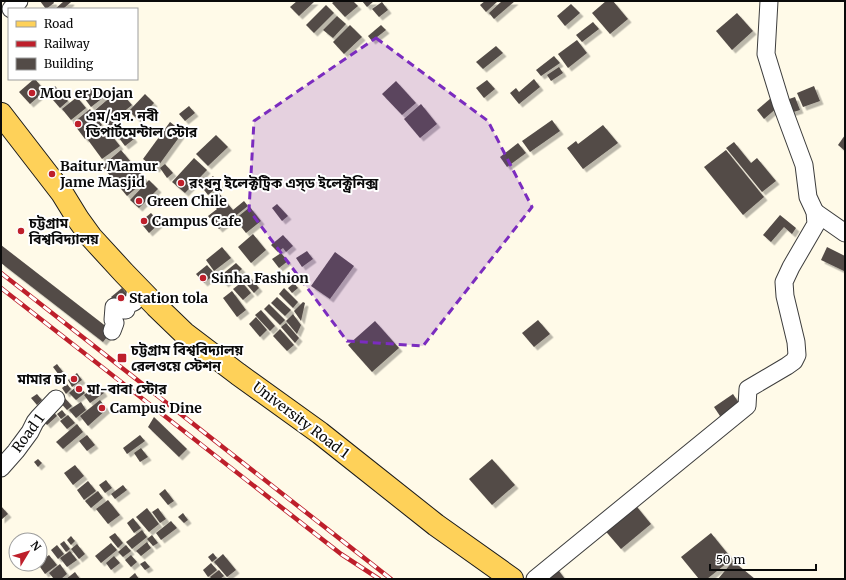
<svg xmlns="http://www.w3.org/2000/svg" width="846" height="580" font-family="Merriweather,'Noto Sans Bengali',serif">
<style>
.building{fill:#534b47;filter:url(#shadow)}
.lines{fill:none;stroke-linecap:round;stroke-linejoin:round}
.minor-casing{stroke:#3d3d3d;stroke-width:19}
.major-casing{stroke:#1b1b1b;stroke-width:24}
.minor{stroke:#fff;stroke-width:17}
.major{stroke:#fed159;stroke-width:22}
.rail-casing{stroke:#be1f2b;stroke-width:4.5}
.rail{stroke:#fff;stroke-width:3;stroke-dasharray:9;stroke-linecap:butt}
.marked{fill:#7b2cbf;fill-opacity:0.2;stroke:#7b2cbf;stroke-width:3;stroke-dasharray:8 5;stroke-linejoin:round}
.poi-dot{fill:#be1f2b;stroke:#fff;stroke-width:1.5}
.labels{text-anchor:middle;dominant-baseline:central;stroke-width:4;stroke-linejoin:round;paint-order:stroke}
.poi-label{font-size:14px;font-weight:bold;fill:#0a0a0a;stroke:#fff;text-anchor:start}
.street-label{font-size:14px;fill:#0a0a0a;stroke:#fff}
</style>
<defs>
<filter id="shadow"><feDropShadow dx="3.5" dy="3.5" stdDeviation="0" flood-color="#0004"/></filter>
</defs>
<rect width="100%" height="100%" fill="#fffae8"/>
<g class="building">
<polygon points="40,1 53,1 54,3 46,9"/>
<polygon points="64,1 70,1 71,2 63,9 55,9"/>
<polygon points="297,1 315,1 299,16 290,7"/>
<polygon points="335,1 353,1 358,6 345,17 332,3"/>
<polygon points="362,1 374,1 367,7"/>
<polygon points="485,1 498,1 486,12 480,5"/>
<polygon points="502,1 515,1 494,19 489,13"/>
<polygon points="606,1 613,1 628,19 610,34 592,13"/>
<polygon points="382,2 388,10 379,17 372,9"/>
<polygon points="571,4 580,13 565,26 557,16"/>
<polygon points="326,5 334,13 314,33 306,25"/>
<polygon points="737,13 753,31 732,50 716,31"/>
<polygon points="337,16 346,24 333,38 323,30"/>
<polygon points="593,22 599,29 582,42 576,35"/>
<polygon points="350,25 362,37 344,54 333,42"/>
<polygon points="381,25 386,30 372,41 368,36"/>
<polygon points="577,40 587,53 568,68 558,54"/>
<polygon points="496,46 503,53 483,69 476,62"/>
<polygon points="554,56 560,63 541,76 536,70"/>
<polygon points="559,67 563,73 551,81 547,75"/>
<polygon points="34,79 35,79 45,91 30,104 19,92"/>
<polygon points="534,79 540,87 519,104 510,93 516,88 519,92"/>
<polygon points="487,80 495,89 484,98 476,88"/>
<polygon points="396,81 416,103 402,115 382,94"/>
<polygon points="55,86 68,101 60,108 47,93"/>
<polygon points="95,86 104,97 91,107 82,95"/>
<polygon points="814,86 820,101 803,107 797,93"/>
<polygon points="119,90 132,105 115,119 109,113 102,119 94,111"/>
<polygon points="145,94 154,103 138,120 129,111"/>
<polygon points="77,97 86,108 71,120 62,109"/>
<polygon points="795,97 800,110 790,113 786,100"/>
<polygon points="771,98 778,107 764,119 757,110"/>
<polygon points="421,104 437,124 420,138 404,119"/>
<polygon points="189,106 195,113 185,121 179,114"/>
<polygon points="90,109 102,125 85,139 73,123"/>
<polygon points="110,116 122,132 116,137 103,121"/>
<polygon points="552,120 560,131 530,152 522,141"/>
<polygon points="170,122 183,132 156,169 143,159"/>
<polygon points="603,125 618,143 583,169 567,148 576,141 578,144"/>
<polygon points="105,127 120,146 102,159 88,140"/>
<polygon points="128,131 134,139 125,146 119,138"/>
<polygon points="216,135 228,147 208,166 196,154"/>
<polygon points="845,135 845,151 838,145"/>
<polygon points="734,142 751,163 757,158 776,181 762,192 726,148"/>
<polygon points="518,143 526,153 507,167 500,157"/>
<polygon points="121,150 146,180 127,196 102,166"/>
<polygon points="726,150 764,197 743,215 704,167"/>
<polygon points="194,158 207,170 185,193 172,182"/>
<polygon points="165,164 173,173 167,178 160,168"/>
<polygon points="213,176 220,185 208,195 201,186"/>
<polygon points="149,180 158,189 139,208 130,200"/>
<polygon points="218,192 233,210 244,201 248,206 219,229 208,216 217,209 209,200"/>
<polygon points="277,204 288,216 282,221 272,208"/>
<polygon points="250,207 261,221 246,233 235,219"/>
<polygon points="151,213 160,223 149,233 140,222"/>
<polygon points="780,215 796,228 792,234 784,227 771,242 763,235"/>
<polygon points="253,234 266,250 251,263 238,247"/>
<polygon points="283,235 293,246 286,252 283,248 278,252 271,245"/>
<polygon points="1,245 112,331 103,342 1,263"/>
<polygon points="222,247 231,258 214,271 206,260"/>
<polygon points="827,247 845,256 845,269 844,271 821,260"/>
<polygon points="307,251 313,259 302,267 296,258"/>
<polygon points="335,252 354,266 330,299 311,286"/>
<polygon points="281,253 288,261 279,268 272,259"/>
<polygon points="236,263 242,269 225,284 219,277"/>
<polygon points="207,265 215,274 204,283 196,274"/>
<polygon points="248,275 259,288 254,293 243,280"/>
<polygon points="242,282 251,293 243,300 233,289"/>
<polygon points="294,283 298,288 292,293 288,288"/>
<polygon points="122,288 131,299 120,308 111,297"/>
<polygon points="284,288 298,302 293,308 279,294"/>
<polygon points="232,291 246,310 237,317 223,298"/>
<polygon points="277,297 291,310 285,316 271,303"/>
<polygon points="303,302 305,303 301,321 294,311"/>
<polygon points="269,304 285,320 280,325 264,309"/>
<polygon points="261,310 275,326 270,331 255,315"/>
<polygon points="293,314 301,325 297,334 286,321"/>
<polygon points="256,317 267,330 260,337 249,324"/>
<polygon points="538,320 550,334 534,347 522,333"/>
<polygon points="375,321 399,348 372,372 348,345"/>
<polygon points="286,323 299,338 295,343 281,327"/>
<polygon points="280,329 294,345 287,351 273,336"/>
<polygon points="57,364 63,372 59,375 53,367"/>
<polygon points="77,373 82,380 72,387 68,380"/>
<polygon points="67,384 71,389 66,394 62,388"/>
<polygon points="98,384 104,393 90,403 84,395"/>
<polygon points="78,385 85,393 76,400 69,393"/>
<polygon points="37,394 42,400 37,405 31,398"/>
<polygon points="733,394 741,406 722,419 714,407"/>
<polygon points="64,397 72,406 67,410 59,401"/>
<polygon points="100,400 107,409 88,426 80,416"/>
<polygon points="81,402 86,410 76,418 69,410"/>
<polygon points="52,410 57,416 47,425 42,419"/>
<polygon points="62,410 66,415 61,419 57,414"/>
<polygon points="68,415 75,423 67,429 60,421"/>
<polygon points="154,417 187,449 179,457 148,427"/>
<polygon points="77,424 83,432 63,449 56,442"/>
<polygon points="87,435 95,445 87,451 79,441"/>
<polygon points="140,435 145,441 127,454 123,448"/>
<polygon points="141,448 148,457 140,462 134,453"/>
<polygon points="38,459 42,463 38,467 34,462"/>
<polygon points="492,459 515,485 492,505 469,479"/>
<polygon points="75,465 84,476 73,485 64,473"/>
<polygon points="106,480 112,488 105,493 99,485"/>
<polygon points="88,481 96,491 84,500 77,490"/>
<polygon points="123,485 127,490 115,499 111,494"/>
<polygon points="165,489 174,501 168,505 159,494"/>
<polygon points="98,491 103,498 91,508 85,501"/>
<polygon points="108,500 120,515 108,524 96,509"/>
<polygon points="633,502 651,524 621,549 602,527"/>
<polygon points="1,506 8,514 1,520"/>
<polygon points="147,508 159,524 149,532 136,517"/>
<polygon points="158,508 166,519 160,523 152,512"/>
<polygon points="183,513 188,520 184,523 178,517"/>
<polygon points="133,518 141,528 134,533 127,523"/>
<polygon points="171,521 177,528 161,540 156,533"/>
<polygon points="142,530 147,537 132,549 126,542"/>
<polygon points="115,533 123,543 118,548 109,537"/>
<polygon points="711,533 732,559 707,579 699,579 681,557"/>
<polygon points="152,535 158,543 153,546 147,539"/>
<polygon points="71,536 75,541 71,545 67,540"/>
<polygon points="64,541 70,549 66,552 60,544"/>
<polygon points="147,542 151,548 141,556 136,551"/>
<polygon points="111,543 117,550 101,563 95,556"/>
<polygon points="77,544 85,554 79,559 71,549"/>
<polygon points="57,545 64,554 58,559 51,550"/>
<polygon points="126,545 131,551 123,557 118,552"/>
<polygon points="70,551 77,560 67,567 60,558"/>
<polygon points="213,553 217,558 212,562 208,557"/>
<polygon points="223,554 236,570 227,577 214,562"/>
<polygon points="49,555 57,565 45,574 38,564 40,564 40,562"/>
<polygon points="131,555 137,562 131,567 125,560"/>
<polygon points="114,556 120,563 111,570 106,563"/>
<polygon points="145,561 150,567 145,570 140,564"/>
<polygon points="733,561 755,579 718,579"/>
<polygon points="211,563 217,570 208,577 203,570"/>
<polygon points="60,564 67,574 61,579 54,579 49,573"/>
<polygon points="556,567 565,579 552,579 548,573"/>
<polygon points="219,570 224,576 220,579 212,579 210,577"/>
<polygon points="75,572 80,579 66,579"/>
<polygon points="135,573 139,579 128,579"/>
</g>
<g class="lines">
<defs>
<g id="minor">
<polyline points="11,9 19,1"/>
<polyline points="815,212 845,233"/>
<polyline points="112,331 115,323 113,320 114,307 120,310 126,310 127,305 134,302 136,286"/>
<polyline points="1,468 16,451 30,432 35,422 39,417 56,399"/>
<polyline points="535,579 747,406 748,389 787,366 794,361 797,355 796,342 785,296 784,282 791,267 816,224 815,212 808,197 804,165 781,103 766,54 769,1"/>
</g>
<polyline id="major" points="1,114 62,193 78,219 91,237 124,273 156,306 184,333 238,374 320,433 436,525 512,579"/>
</defs>
<use href="#minor" class="minor-casing"/>
<use href="#major" class="major-casing"/>
<use href="#minor" class="minor"/>
<use href="#major" class="major"/>
<defs>
<g id="rail">
<polyline points="1,273 391,579"/>
<polyline points="1,288 341,554 379,579"/>
</g>
</defs>
<use href="#rail" class="rail-casing"/>
<use href="#rail" class="rail"/>
</g>
<path class="marked" d="M376,38L488,121L532,207L423,346L347,341L249,210L254,121Z"/>
<g class="poi-dot">
<circle cx="32" cy="93" r="4"/>
<circle cx="78" cy="124" r="4"/>
<circle cx="52" cy="174" r="4"/>
<circle cx="181" cy="183" r="4"/>
<circle cx="139" cy="201" r="4"/>
<circle cx="144" cy="221" r="4"/>
<circle cx="21" cy="231" r="4"/>
<circle cx="203" cy="278" r="4"/>
<circle cx="121" cy="298" r="4"/>
<rect x="117" y="353" width="10" height="10" rx="2"/>
<circle cx="74" cy="379" r="4"/>
<circle cx="79" cy="389" r="4"/>
<circle cx="102" cy="408" r="4"/>
</g>
<g class="labels">
<g class="poi-label">
<text x="40" y="93">Mou er Dojan</text>
<text x="86" y="116">এম/এস. নবী<tspan x="86" dy="16">ডিপার্টমেন্টাল স্টোর</tspan></text>
<text x="60" y="166">Baitur Mamur<tspan x="60" dy="16">Jame Masjid</tspan></text>
<text x="189" y="183">রংধনু ইলেক্টট্রিক এস্ড ইলেক্ট্রনিক্স</text>
<text x="147" y="201">Green Chile</text>
<text x="152" y="221">Campus Cafe</text>
<text x="29" y="223">চট্টগ্রাম<tspan x="29" dy="16">বিশ্ববিদ্যালয়</tspan></text>
<text x="211" y="278">Sinha Fashion</text>
<text x="129" y="298">Station tola</text>
<text x="131" y="350">চট্টগ্রাম বিশ্ববিদ্যালয়<tspan x="131" dy="16">রেলওয়ে স্টেশন</tspan></text>
<text x="66" y="379" text-anchor="end">মামার চা</text>
<text x="87" y="389">মা-বাবা স্টোর</text>
<text x="110" y="408">Campus Dine</text>
</g>
<g class="street-label">
<text transform="translate(301 420) rotate(37)">University Road 1</text>
<text transform="translate(28 433) rotate(-54)">Road 1</text>
</g>
</g>
<rect width="846" height="580" fill="none" stroke="#0a0a0a" stroke-width="4"/>
<rect x="8" y="8" width="130" height="72" fill="#ffffff" stroke="#9d9d9d"/>
<rect x="16" y="21" width="20" height="6" fill="#fed159" stroke="#9d9d9d"/>
<text x="44" y="28" font-size="12" fill="#0a0a0a">Road</text>
<rect x="16" y="41" width="20" height="6" fill="#be1f2b" stroke="#9d9d9d"/>
<text x="44" y="48" font-size="12" fill="#0a0a0a">Railway</text>
<rect x="16" y="58" width="20" height="12" fill="#534b47" stroke="#9d9d9d"/>
<text x="44" y="68" font-size="12" fill="#0a0a0a">Building</text>
<g transform="translate(28 552) rotate(52)"><circle r="19" fill="#ffffff" stroke="#9d9d9d"/>
<path d="M0-3L7 15L0 10L-7 15Z" fill="#be1f2b"/>
<text y="-6" font-size="11" font-weight="bold" text-anchor="middle" fill="#0a0a0a">N</text>
</g>
<path d="M710 564v6h106v-6" fill="none" stroke="#0a0a0a" stroke-width="2"/>
<text x="716" y="564" font-size="12" fill="#0a0a0a" stroke="#ffffff" stroke-width="3" paint-order="stroke">50 m</text>
</svg>
